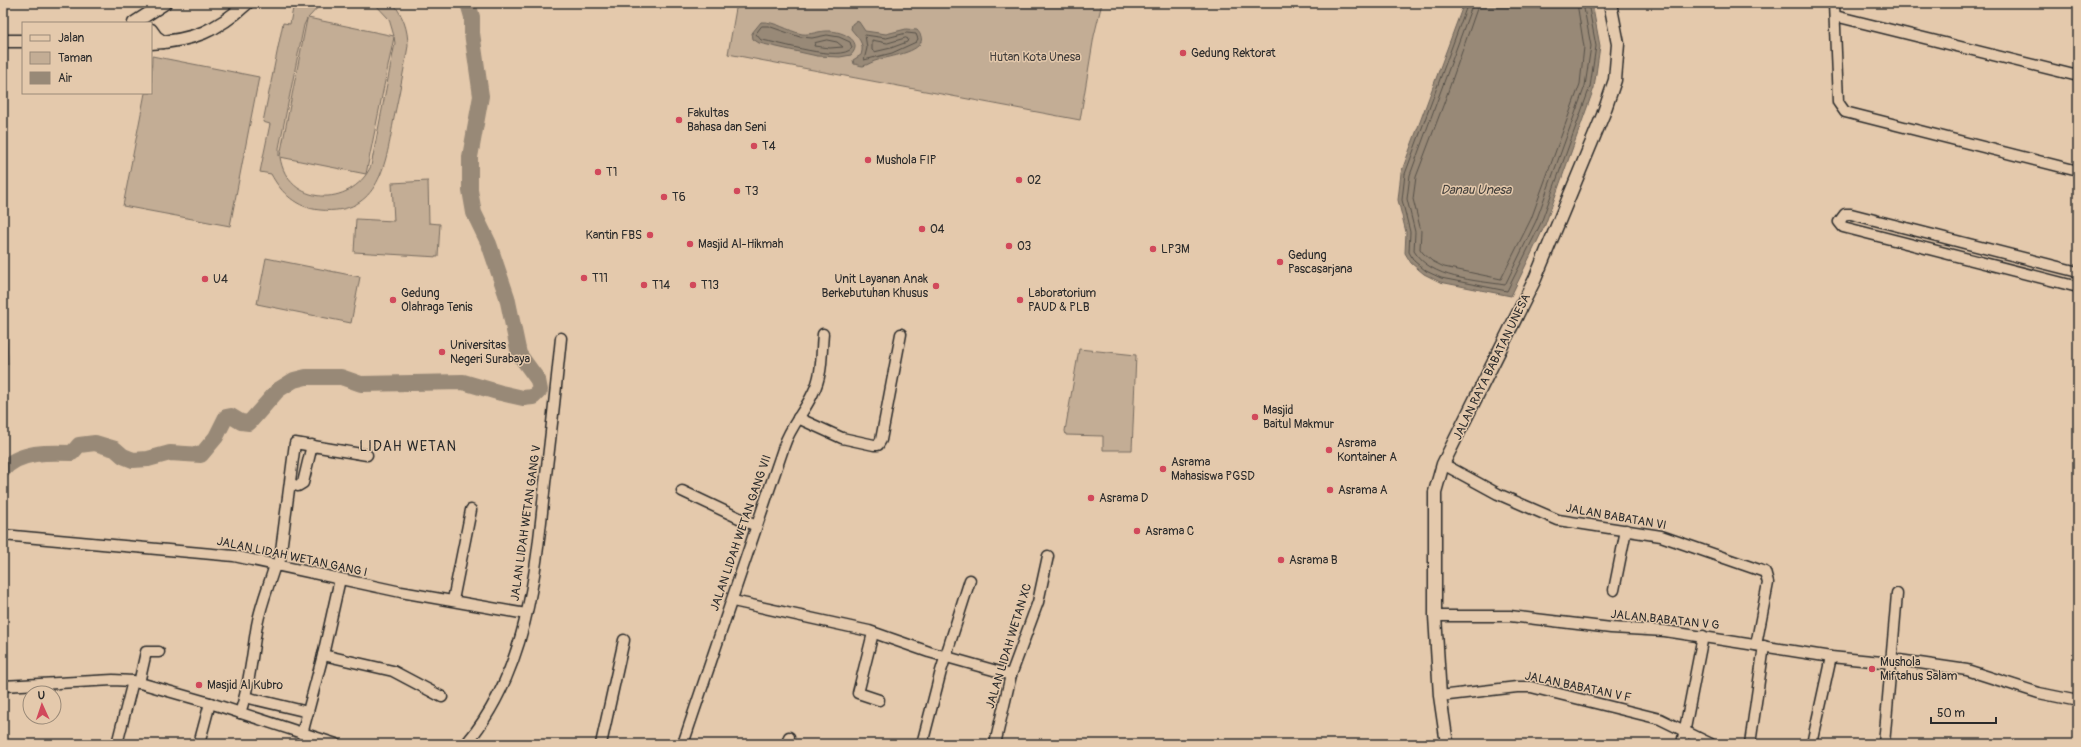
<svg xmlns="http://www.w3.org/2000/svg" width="2081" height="747" font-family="Pangolin,sans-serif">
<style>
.green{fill:#c3ad95;stroke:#776c60;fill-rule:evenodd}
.water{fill:#988977;stroke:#6c6359}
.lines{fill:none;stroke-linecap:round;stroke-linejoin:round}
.shore{stroke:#575149;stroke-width:1}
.river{stroke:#988977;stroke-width:16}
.minor-casing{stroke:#2b2b2b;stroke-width:13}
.major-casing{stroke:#2b2b2b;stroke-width:15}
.minor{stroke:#e4c9ac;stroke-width:10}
.major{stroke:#e4c9ac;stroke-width:12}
.poi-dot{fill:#d1495b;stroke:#e4c9ac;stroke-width:1.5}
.labels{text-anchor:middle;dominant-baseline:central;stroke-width:3;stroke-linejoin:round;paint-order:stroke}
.poi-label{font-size:12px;fill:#2b2b2b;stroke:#e4c9ac;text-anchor:start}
.park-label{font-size:12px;fill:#423e3b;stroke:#e4c9ac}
.street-label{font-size:12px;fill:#2b2b2b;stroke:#e4c9ac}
.water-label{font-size:13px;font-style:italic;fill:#413e3a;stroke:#e4c9ac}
.quarter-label{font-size:14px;letter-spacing:1px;fill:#2b2b2b;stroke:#e4c9ac}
</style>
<rect width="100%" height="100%" fill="#e4c9ac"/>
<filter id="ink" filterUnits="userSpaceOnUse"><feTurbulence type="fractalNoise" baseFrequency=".025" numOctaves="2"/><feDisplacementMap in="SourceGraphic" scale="8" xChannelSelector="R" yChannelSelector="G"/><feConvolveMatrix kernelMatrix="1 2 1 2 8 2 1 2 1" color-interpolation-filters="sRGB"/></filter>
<g filter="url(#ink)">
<g class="green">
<path d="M294,3H322L308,18L394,36L389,19L374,3H393C403,16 408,29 408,46C404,70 399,94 394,118C386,162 380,216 320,210C297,208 281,193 271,174L260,172L270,124L263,122L283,23L290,24ZM307,19L280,156H279V148L304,25ZM394,37L395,43L371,166C351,209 287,206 280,157L366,174Z"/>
<polygon points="737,3 1102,3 1094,36 1080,120 728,54"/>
<polygon points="152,56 259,77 230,226 123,206 145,93 151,93"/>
<polygon points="428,181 429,223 440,224 438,257 354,252 356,219 394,221 392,183"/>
<polygon points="3,236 8,364 3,365"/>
<polygon points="266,258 360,277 351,323 257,304"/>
<polygon points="1079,349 1136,355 1132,450 1103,450 1103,436 1066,435 1065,431"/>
</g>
<g class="water">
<polygon points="1464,3 1592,3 1600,46 1594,88 1545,225 1511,296 1440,282 1424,274 1411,263 1405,253 1406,232 1398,200 1401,173"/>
<path d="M856,21L859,22L865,31L886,34L906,29L917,30C936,51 889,56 878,60C873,61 868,65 863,66C860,66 857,64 854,64L853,60L861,55C865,43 858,38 851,29L852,24Z"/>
<path d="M761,22C775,21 788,31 802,34C811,35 818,31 826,31C840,30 865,40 851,55L840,57L817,56L759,43L753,39L752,33Z"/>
</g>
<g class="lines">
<g class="shore">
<polyline points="1468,3 1405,174 1402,200 1410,232 1409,252 1414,261 1426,271 1441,278 1507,291 1541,223 1590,87 1596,46 1588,3"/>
<path d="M1473,3L1410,175L1407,199L1415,232L1414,251C1431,279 1475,280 1505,285L1536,221L1585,86L1591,46L1583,3"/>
<polyline points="1479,3 1444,103 1416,177 1413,199 1421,231 1420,249 1423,253 1432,261 1444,267 1501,279 1531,219 1580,84 1584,47 1577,3"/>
<path d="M762,26H768L800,37L812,38L827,35L839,37L850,42L852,48C840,63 779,42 761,40L756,34Z"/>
<polygon points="907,33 916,34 918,39 916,42 892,53 864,60 867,48 865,35 886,38"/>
<polygon points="906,38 908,39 907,42 891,48 874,52 872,50 872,40 887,43"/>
<polygon points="827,40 837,42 843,47 830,48 814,46 815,43"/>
</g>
<path class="river" d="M3,470C19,451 49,452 72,453L79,445L95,443L115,449L123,456L133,460L148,459L170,453L201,455L216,437L226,417L231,416L241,422L249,423L278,390L294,380L306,377H341L361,384L463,382L501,393L523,398L533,397L540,390L538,380L519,354L507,297L489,244L474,213L470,190V157L481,96L472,33V17L468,3"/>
<defs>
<g id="minor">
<polyline points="1834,3 1838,102 1845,112 2078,171"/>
<polyline points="1835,16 2078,76"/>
<polyline points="2078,272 1851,214 1845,214 1839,222 1843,227 2078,287"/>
<polyline points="798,418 842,438 874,445 878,445 881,440 901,334"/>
<polyline points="1443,464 1498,494 1558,520 1661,536 1765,572 1768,583 1756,645"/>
<polyline points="291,484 298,486 303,483 312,445"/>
<polyline points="682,491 756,526"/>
<polyline points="3,535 234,556 401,592 526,614"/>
<polyline points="279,566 295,443 367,455"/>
<polyline points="1614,590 1626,530"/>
<polyline points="453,600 471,510"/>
<polyline points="733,601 869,631 929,652 1011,675"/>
<polyline points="1435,616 1510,616 1611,628 1665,631 1831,657 1892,663"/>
<polyline points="873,633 858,693 879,700"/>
<polyline points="323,655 393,671 442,697"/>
<polyline points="1892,659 1967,670 2039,693 2078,701"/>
<polyline points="139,683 146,652 159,652"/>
<polyline points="3,686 113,680 133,681 210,703 336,744"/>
<polyline points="1440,696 1517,687 1531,687 1660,719 1711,744"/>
<polyline points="245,697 308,712"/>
<path d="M240,713C250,684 252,654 257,625C261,604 269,585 275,565"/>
<polyline points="302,734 323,655 340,579"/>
<polyline points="117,744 133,681"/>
<polyline points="199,744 210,703"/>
<path d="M466,744C527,672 536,573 545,483C551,435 556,387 561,338"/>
<polyline points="601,744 624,640"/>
<path d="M683,744C717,644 750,545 784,446C790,427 805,411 813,393C823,374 821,354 823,334"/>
<polyline points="787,744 789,737"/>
<polyline points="922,744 941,671 970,580"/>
<polyline points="995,744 1011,675 1038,602 1048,556"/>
<polyline points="1682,744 1703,636"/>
<polyline points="1750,744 1764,646"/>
<polyline points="1812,744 1831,657"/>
<polyline points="1884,744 1897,594"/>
</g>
<g id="major">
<polyline points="134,23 165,3"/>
<polyline points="151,30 156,37 163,42"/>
<polyline points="3,41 23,41"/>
<path d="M151,43C192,41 217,31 247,3"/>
<polyline points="1447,744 1440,696 1435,616 1435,492 1443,464 1535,279 1603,115 1615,80 1618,44 1610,3"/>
</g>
</defs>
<use href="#minor" class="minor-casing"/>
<use href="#major" class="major-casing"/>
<use href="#minor" class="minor"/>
<use href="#major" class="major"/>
</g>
</g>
<g class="poi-dot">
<circle cx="1183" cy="53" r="4"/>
<circle cx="679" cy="120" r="4"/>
<circle cx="754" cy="146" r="4"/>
<circle cx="868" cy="160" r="4"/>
<circle cx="598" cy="172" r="4"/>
<circle cx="1019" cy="180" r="4"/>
<circle cx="737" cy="191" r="4"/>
<circle cx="664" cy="197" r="4"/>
<circle cx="922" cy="229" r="4"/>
<circle cx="650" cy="235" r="4"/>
<circle cx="690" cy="244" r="4"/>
<circle cx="1009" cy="246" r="4"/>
<circle cx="1153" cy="249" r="4"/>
<circle cx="1280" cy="262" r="4"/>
<circle cx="584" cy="278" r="4"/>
<circle cx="205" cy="279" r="4"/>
<circle cx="644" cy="285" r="4"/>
<circle cx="693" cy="285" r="4"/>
<circle cx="936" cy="286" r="4"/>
<circle cx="393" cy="300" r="4"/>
<circle cx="1020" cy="300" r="4"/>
<circle cx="442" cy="352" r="4"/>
<circle cx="1255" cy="417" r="4"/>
<circle cx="1329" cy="450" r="4"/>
<circle cx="1163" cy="469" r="4"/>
<circle cx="1330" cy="490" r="4"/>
<circle cx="1091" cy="498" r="4"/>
<circle cx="1137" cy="531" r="4"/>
<circle cx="1281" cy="560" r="4"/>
<circle cx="1872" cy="669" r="4"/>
<circle cx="199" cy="685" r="4"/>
</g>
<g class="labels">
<g class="poi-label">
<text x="1191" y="53">Gedung Rektorat</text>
<text x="687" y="113">Fakultas<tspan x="687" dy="14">Bahasa dan Seni</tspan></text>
<text x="762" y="146">T4</text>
<text x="876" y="160">Mushola FIP</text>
<text x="606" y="172">T1</text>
<text x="1027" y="180">O2</text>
<text x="745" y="191">T3</text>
<text x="672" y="197">T6</text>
<text x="930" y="229">O4</text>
<text x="642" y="235" text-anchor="end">Kantin FBS</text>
<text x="698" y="244">Masjid Al-Hikmah</text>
<text x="1017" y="246">O3</text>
<text x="1161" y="249">LP3M</text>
<text x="1288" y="255">Gedung<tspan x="1288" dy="14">Pascasarjana</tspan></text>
<text x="592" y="278">T11</text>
<text x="213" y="279">U4</text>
<text x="928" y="279" text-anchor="end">Unit Layanan Anak<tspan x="928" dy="14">Berkebutuhan Khusus</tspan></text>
<text x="652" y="285">T14</text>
<text x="701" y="285">T13</text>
<text x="401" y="293">Gedung<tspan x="401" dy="14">Olahraga Tenis</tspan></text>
<text x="1028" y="293">Laboratorium<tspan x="1028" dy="14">PAUD &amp; PLB</tspan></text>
<text x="450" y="345">Universitas<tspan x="450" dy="14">Negeri Surabaya</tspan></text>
<text x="1263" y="410">Masjid<tspan x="1263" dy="14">Baitul Makmur</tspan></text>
<text x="1337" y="443">Asrama<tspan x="1337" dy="14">Kontainer A</tspan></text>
<text x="1171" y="462">Asrama<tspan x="1171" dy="14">Mahasiswa PGSD</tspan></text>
<text x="1338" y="490">Asrama A</text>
<text x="1099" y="498">Asrama D</text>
<text x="1145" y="531">Asrama C</text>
<text x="1289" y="560">Asrama B</text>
<text x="1880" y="662">Mushola<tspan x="1880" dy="14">Miftahus Salam</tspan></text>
<text x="207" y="685">Masjid Al Kubro</text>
</g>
<g class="park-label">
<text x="1035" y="57">Hutan Kota Unesa</text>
</g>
<g class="street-label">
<text transform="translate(1492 367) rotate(-64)">JALAN RAYA BABATAN UNESA</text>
<text transform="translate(1616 517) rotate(10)">JALAN BABATAN VI</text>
<text transform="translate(526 523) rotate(-82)">JALAN LIDAH WETAN GANG V</text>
<text transform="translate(741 533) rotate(-71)">JALAN LIDAH WETAN GANG VII</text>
<text transform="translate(292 557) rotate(12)">JALAN LIDAH WETAN GANG I</text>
<text transform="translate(1665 620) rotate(6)">JALAN BABATAN V G</text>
<text transform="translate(1009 646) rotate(-73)">JALAN LIDAH WETAN XC</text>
<text transform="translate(1578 687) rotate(12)">JALAN BABATAN V F</text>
</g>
<g class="water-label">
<text x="1476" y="190">Danau Unesa</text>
</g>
<g class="quarter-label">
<text x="408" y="446">LIDAH WETAN</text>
</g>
</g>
<rect width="2081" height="747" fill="none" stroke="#e4c9ac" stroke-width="16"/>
<rect x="8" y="8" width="2065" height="731" fill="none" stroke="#2b2b2b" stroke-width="1.5" filter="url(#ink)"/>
<rect x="22" y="22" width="130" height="72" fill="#e4c9ac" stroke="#9a8a78"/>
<rect x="30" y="35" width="20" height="6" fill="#e4c9ac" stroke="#9a8a78"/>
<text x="58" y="42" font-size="12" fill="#2b2b2b">Jalan</text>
<rect x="30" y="52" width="20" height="12" fill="#c3ad95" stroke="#9a8a78"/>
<text x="58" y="62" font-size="12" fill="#2b2b2b">Taman</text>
<rect x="30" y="72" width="20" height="12" fill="#988977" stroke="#9a8a78"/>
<text x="58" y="82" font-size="12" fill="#2b2b2b">Air</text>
<g transform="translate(42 705) rotate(357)"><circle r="19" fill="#e4c9ac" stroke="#9a8a78"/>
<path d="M0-3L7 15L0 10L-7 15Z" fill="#d1495b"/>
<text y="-6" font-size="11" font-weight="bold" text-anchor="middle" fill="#2b2b2b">U</text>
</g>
<path d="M1931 717v6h65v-6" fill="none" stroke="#2b2b2b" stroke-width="2"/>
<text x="1937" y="717" font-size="12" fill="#2b2b2b" stroke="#e4c9ac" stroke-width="3" paint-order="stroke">50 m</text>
</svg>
